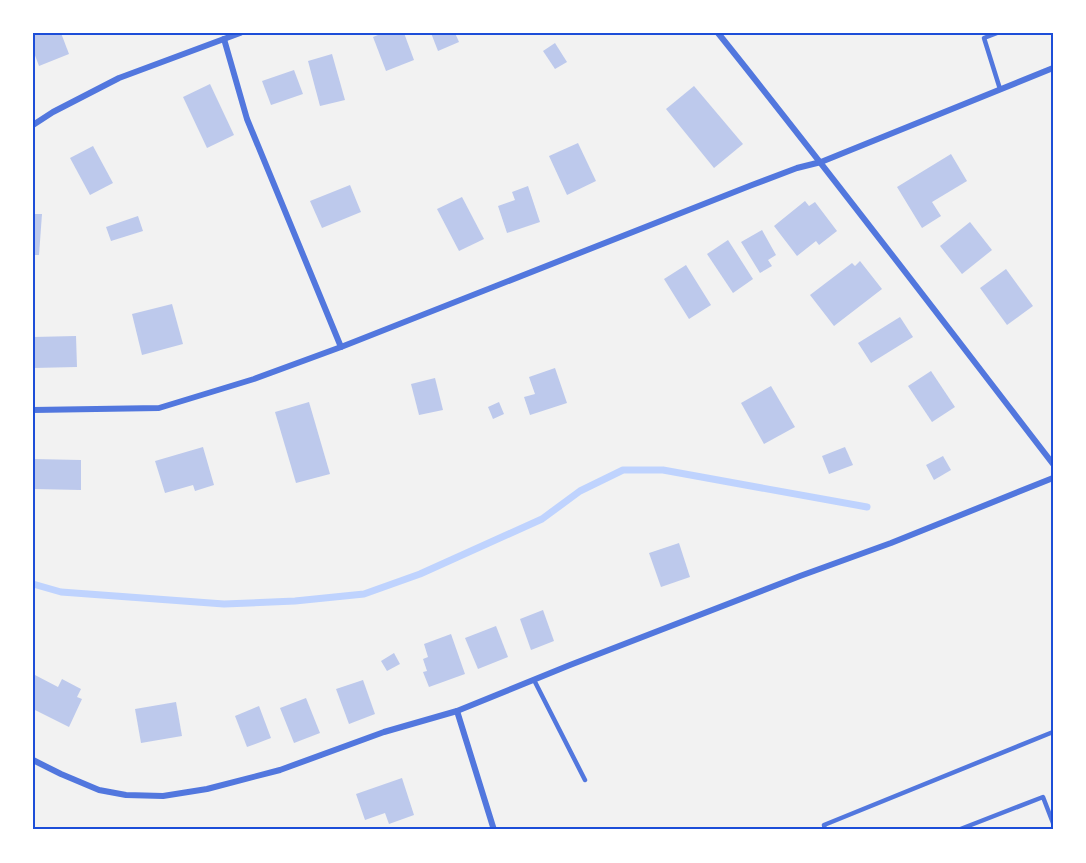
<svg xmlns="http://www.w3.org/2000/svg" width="1086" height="863" font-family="Arial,sans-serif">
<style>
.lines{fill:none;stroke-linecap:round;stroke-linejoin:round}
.stream{stroke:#bfd3fe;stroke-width:7}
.building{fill:#bdc9ec}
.service{stroke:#5277de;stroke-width:4.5}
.minor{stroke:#5277de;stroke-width:6}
.neatline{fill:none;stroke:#1d4ed8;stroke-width:2}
</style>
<rect width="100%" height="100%" fill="#f2f2f2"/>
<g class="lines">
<polyline class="stream" points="33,584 61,592 224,604 295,601 364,594 420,574 542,519 580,491 623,470 663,470 867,507"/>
</g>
<g class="building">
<polygon points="33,33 61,33 69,54 39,66 33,50"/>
<polygon points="383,33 404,33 414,60 386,71 373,37"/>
<polygon points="431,33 455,33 459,42 438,51"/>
<polygon points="555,43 567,62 555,69 543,51"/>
<polygon points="332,54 345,100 320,106 308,61"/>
<polygon points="294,70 303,94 271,105 262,81"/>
<polygon points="210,84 234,135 207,148 183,97"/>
<polygon points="694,86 743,144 714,168 666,109"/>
<polygon points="578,143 596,181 567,195 549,156"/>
<polygon points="93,146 113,183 90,195 70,158"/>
<polygon points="951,154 967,181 932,202 941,216 922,228 897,187"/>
<polygon points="350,185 361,212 322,228 310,201"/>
<polygon points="528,186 540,222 507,233 498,206 515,200 512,192"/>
<polygon points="462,197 484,239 459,251 437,209"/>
<polygon points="805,201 809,206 815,202 837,231 819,245 816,241 797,256 774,226"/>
<polygon points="33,214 42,214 39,255 33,255"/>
<polygon points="138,216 143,231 111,241 106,227"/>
<polygon points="970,222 992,250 962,274 940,246"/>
<polygon points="762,230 776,255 768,260 772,266 760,273 741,242"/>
<polygon points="728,240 753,279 733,293 707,254"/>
<polygon points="860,261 882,289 834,326 810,295 852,263 855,266"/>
<polygon points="686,265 711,305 689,319 664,279"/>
<polygon points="1006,269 1033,306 1007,325 980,288"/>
<polygon points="172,304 183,344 142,355 132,314"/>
<polygon points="900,317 913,337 871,363 858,343"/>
<polygon points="76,336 77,367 33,368 33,337"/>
<polygon points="555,368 567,403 530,415 524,397 535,394 529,377"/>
<polygon points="931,371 955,407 932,422 908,386"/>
<polygon points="435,378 443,410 419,415 411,384"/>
<polygon points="771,386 795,427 764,444 741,403"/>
<polygon points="309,402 330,474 296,483 275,412"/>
<polygon points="499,402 504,414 493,419 488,407"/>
<polygon points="203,447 214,485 195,491 193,485 165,493 155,461"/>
<polygon points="845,447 853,465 829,474 822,456"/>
<polygon points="943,456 951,470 934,480 926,465"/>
<polygon points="33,459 81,460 81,490 33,489"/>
<polygon points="679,543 690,577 661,587 649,553"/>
<polygon points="543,610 554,641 531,650 520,619"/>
<polygon points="496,626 508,657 478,669 465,638"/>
<polygon points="451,634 465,674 429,687 423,672 427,671 423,659 428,657 424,644"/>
<polygon points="394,653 400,664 387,671 381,661"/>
<polygon points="33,674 58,687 62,679 81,689 77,697 82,699 69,727 33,709"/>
<polygon points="363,680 375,714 349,724 336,689"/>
<polygon points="306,698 320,733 294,743 280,708"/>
<polygon points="176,702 182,736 141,743 135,709"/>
<polygon points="259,706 271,738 247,747 235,716"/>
<polygon points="402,778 414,815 389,824 385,813 365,820 356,794"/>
</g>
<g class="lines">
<g class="service">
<polyline points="997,33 984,38 1000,89"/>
<polyline points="534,680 585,780"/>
<polyline points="825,830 824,825 1053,732"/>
<polyline points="958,830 1043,797 1053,823"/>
</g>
<g class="minor">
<path d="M718,33C832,175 942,320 1053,464"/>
<polyline points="224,39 247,119 341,347"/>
<polyline points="33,125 53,112 119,78 240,33"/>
<polyline points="33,410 159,408 254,379 341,347 752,185 797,168 821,162 1053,68"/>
<polyline points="457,711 494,830"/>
<polyline points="33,760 61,774 99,790 126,795 163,796 207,789 280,770 384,732 457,711 570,665 800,576 891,543 1053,478"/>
</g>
</g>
<rect width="1086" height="863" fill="none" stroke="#ffffff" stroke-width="69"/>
<rect x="34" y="34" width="1018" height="794" class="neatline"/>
</svg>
